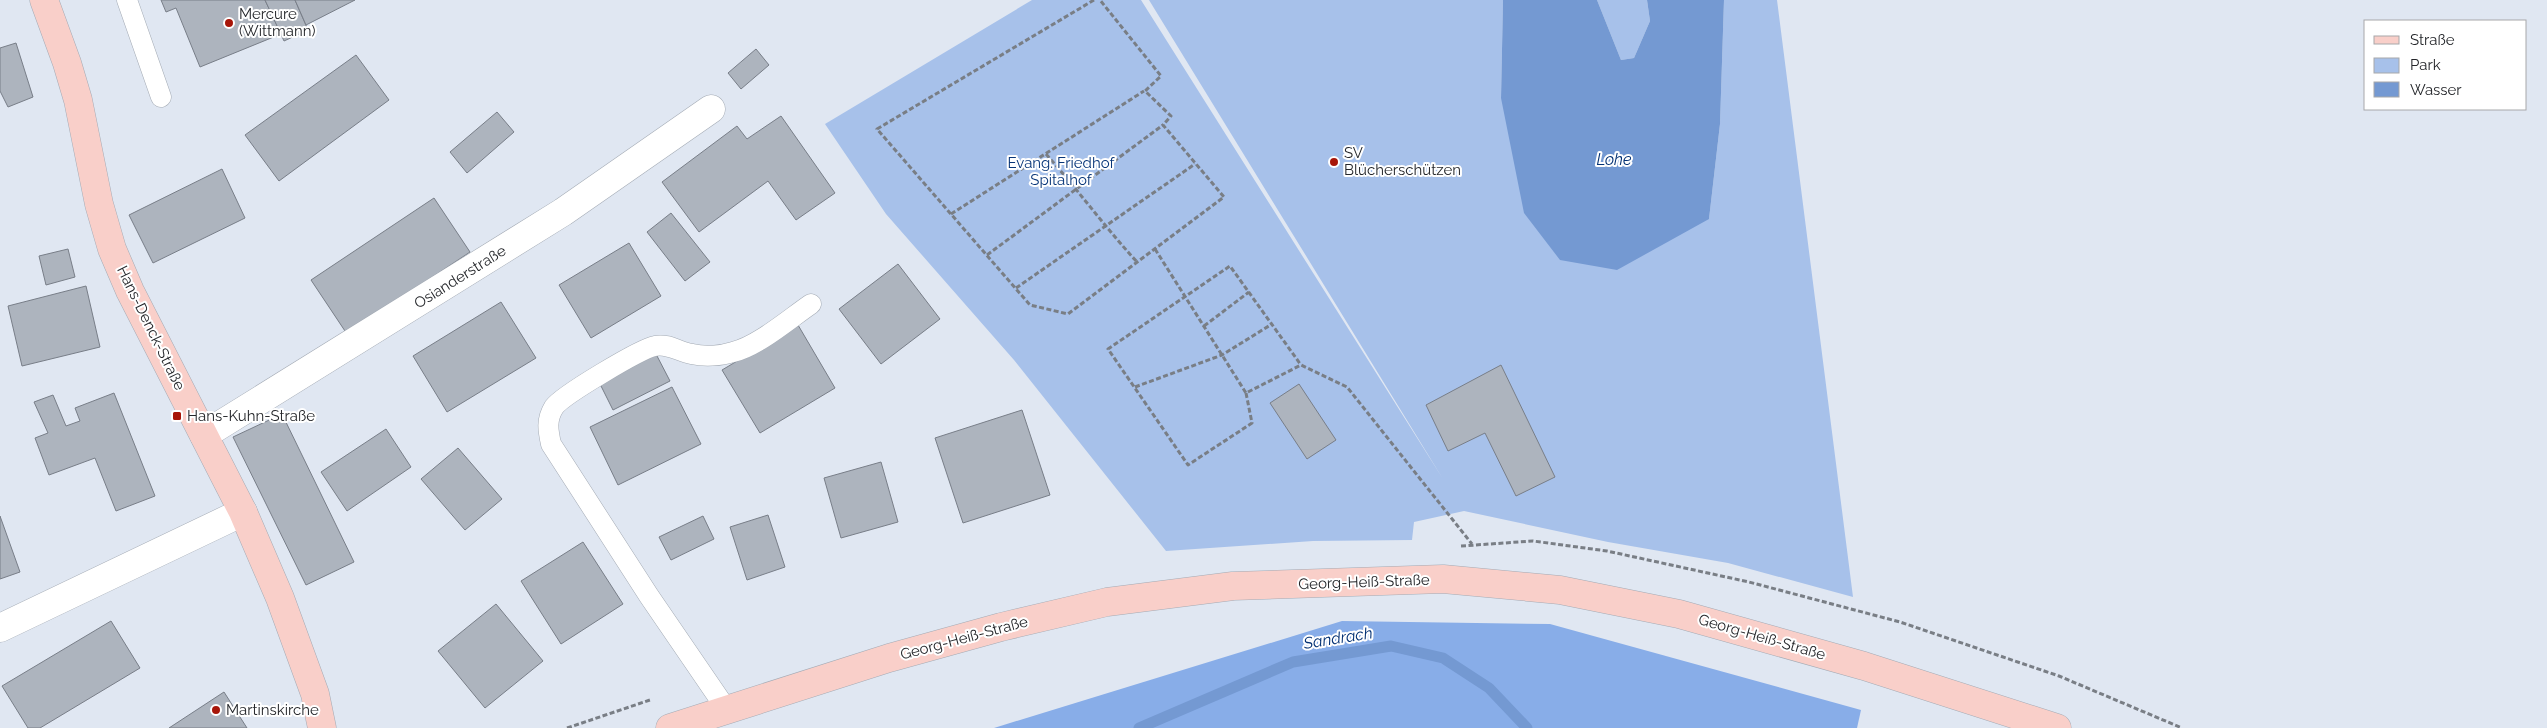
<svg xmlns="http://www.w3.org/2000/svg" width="2547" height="728" font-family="Raleway,sans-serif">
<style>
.green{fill:#a7c1ea}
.forest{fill:#88ade8}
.water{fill:#7499d2}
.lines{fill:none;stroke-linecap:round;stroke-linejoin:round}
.stream{stroke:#7499d2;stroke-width:11}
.building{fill:#adb4be;stroke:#787e88}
.lane-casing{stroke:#a4abb5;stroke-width:21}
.street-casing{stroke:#a4abb5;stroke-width:29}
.secondary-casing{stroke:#a4abb5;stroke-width:29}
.path{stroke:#797e85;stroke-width:3;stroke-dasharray:5 2.5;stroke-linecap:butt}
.lane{stroke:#fff;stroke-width:20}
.street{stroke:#fff;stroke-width:28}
.secondary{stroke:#f9cfc9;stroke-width:28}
.poi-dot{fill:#a71508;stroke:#fff;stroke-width:2}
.labels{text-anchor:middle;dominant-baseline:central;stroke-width:4;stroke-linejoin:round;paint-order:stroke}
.poi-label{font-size:15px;fill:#24262a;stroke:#fff;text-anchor:start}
.park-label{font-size:15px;fill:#073578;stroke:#fff}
.street-label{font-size:15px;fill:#24262a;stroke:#fff}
.water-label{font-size:16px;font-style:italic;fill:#023073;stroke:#fff}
</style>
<rect width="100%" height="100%" fill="#e0e7f2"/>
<g class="green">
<polygon points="1032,0 1141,0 1443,479 1149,0 1503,0 1501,98 1709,219 1720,124 1724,0 1777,0 1853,597 1728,563 1608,542 1464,511 1414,522 1412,540 1313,541 1166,551 1014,360 886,214 825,124"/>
<polygon points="1597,0 1647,0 1650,21 1634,58 1621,60"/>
</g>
<polygon class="forest" points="1342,621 1550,624 1861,710 1857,728 994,728"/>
<polygon class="water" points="1503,0 1597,0 1621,60 1634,58 1650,21 1647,0 1724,0 1720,124 1709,219 1617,270 1560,260 1524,213 1501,98"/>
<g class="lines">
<polyline class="stream" points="1139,728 1293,662 1391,646 1443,658 1489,688 1527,728"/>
</g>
<g class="building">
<polygon points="161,0 265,0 281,34 200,67 176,8 166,12"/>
<polygon points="265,0 295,0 308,30 284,41"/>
<polygon points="295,0 355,0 306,25"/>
<polygon points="16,43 33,97 8,107 0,91 0,48"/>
<polygon points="756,49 769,65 741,89 728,73"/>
<polygon points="356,55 389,100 279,181 245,135"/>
<polygon points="497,112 514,132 467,173 450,152"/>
<polygon points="781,116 835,193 796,220 768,181 699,232 662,182 737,126 747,139"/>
<polygon points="222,169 245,218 153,263 129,215"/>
<polygon points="434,198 470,252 347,334 311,280"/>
<polygon points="671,213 710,262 685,281 647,232"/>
<polygon points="629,243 661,296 591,338 559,285"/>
<polygon points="68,249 75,277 46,285 39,256"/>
<polygon points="898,264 940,319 881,364 839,309"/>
<polygon points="86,286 100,347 22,366 8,306"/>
<polygon points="501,302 536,358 447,412 413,356"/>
<polygon points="798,325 835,388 760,433 722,370"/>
<polygon points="656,354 670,381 613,410 599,382"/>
<polygon points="1501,365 1555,477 1516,496 1485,433 1448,451 1426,405"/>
<polygon points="1299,384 1336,440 1307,459 1270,403"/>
<polygon points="672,387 701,444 618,485 590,427"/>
<polygon points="114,393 155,496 116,511 95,458 49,475 35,438 48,433 34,402 53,395 66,426 80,421 75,408"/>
<polygon points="1022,410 1050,495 963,523 935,438"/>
<polygon points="282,414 354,562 306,585 233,437"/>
<polygon points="386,429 411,467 347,511 321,472"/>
<polygon points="458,448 502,499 465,530 421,479"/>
<polygon points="881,462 898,522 841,538 824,478"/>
<polygon points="768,515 785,567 747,580 730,527"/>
<polygon points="0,516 20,572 0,579"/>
<polygon points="703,516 714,539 671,560 659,537"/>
<polygon points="583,542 623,604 561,644 521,581"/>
<polygon points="496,604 543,661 485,708 438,651"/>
<polygon points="111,621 140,668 40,728 28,728 2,686"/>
<polygon points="224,692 247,728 169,728"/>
</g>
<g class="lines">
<defs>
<g id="lane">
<polyline points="127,0 161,97"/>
<path d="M727,710L649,596L551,444C548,430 546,420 554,407C563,395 640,349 655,346C668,343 679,352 692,354C704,357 721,356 733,352C758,346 789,319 811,304"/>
</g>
<g id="street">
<polyline points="204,435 563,212 711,109"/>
<polyline points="0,628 243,512"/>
</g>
<g id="secondary">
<polyline points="44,0 67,63 78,100 99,204 112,249 130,291 243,512 280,598 315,694 322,728"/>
<polyline points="670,728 889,658 1001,627 1107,602 1233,586 1443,579 1560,590 1679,614 1864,666 2057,728"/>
</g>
</defs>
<use href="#lane" class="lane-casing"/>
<use href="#street" class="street-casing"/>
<use href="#secondary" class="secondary-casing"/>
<g class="path">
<polyline points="1094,0 877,129 1030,305 1068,314 1224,197 1163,125 1171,116 1145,91 1161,76 1100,0"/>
<path d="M1046,154C1077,189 1105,227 1137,262"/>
<polyline points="951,214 1144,91"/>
<polyline points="1155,249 1246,393 1301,365 1347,387 1472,544"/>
<polyline points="987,255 1163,125"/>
<polyline points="1016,288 1195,164"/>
<polyline points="1204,326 1249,292"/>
<polyline points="1135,387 1222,355 1272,324"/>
<polyline points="1246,393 1252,423 1188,465 1108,349 1230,266 1301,365"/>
<polyline points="1461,546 1533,541 1607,551 1749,582 1900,622 2059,676 2182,728"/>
<polyline points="567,728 650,700"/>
</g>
<use href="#lane" class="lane"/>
<use href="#street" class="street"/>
<use href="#secondary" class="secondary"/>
</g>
<g class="poi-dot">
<circle cx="229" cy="23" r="5"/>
<circle cx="1334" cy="162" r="5"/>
<rect x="172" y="411" width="10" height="10" rx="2.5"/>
<circle cx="216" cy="710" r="5"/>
</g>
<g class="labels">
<g class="poi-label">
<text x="239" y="14">Mercure<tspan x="239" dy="17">(Wittmann)</tspan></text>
<text x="1344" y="153">SV<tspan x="1344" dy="17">Blücherschützen</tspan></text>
<text x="187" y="416">Hans-Kuhn-Straße</text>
<text x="226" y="710">Martinskirche</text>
</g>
<g class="park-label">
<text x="1061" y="163">Evang. Friedhof<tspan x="1061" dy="17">Spitalhof</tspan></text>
</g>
<g class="street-label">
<text transform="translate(460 277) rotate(-32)">Osianderstraße</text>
<text transform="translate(151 328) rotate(64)">Hans-Denck-Straße</text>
<text transform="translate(1364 582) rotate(-2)">Georg-Heiß-Straße</text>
<text transform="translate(1762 637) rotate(16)">Georg-Heiß-Straße</text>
<text transform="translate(964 638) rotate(-15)">Georg-Heiß-Straße</text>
</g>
<g class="water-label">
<text x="1614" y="159">Lohe</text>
<text transform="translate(1338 638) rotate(-9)">Sandrach</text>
</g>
</g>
<rect x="2364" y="20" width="162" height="90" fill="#ffffff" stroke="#a7a8aa"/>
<rect x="2374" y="36" width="25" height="8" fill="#f9cfc9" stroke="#a7a8aa"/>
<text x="2410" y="45" font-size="15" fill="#24262a">Straße</text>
<rect x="2374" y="58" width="25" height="15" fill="#a7c1ea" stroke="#a7a8aa"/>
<text x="2410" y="70" font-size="15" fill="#24262a">Park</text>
<rect x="2374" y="82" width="25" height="15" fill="#7499d2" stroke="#a7a8aa"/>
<text x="2410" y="95" font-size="15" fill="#24262a">Wasser</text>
</svg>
